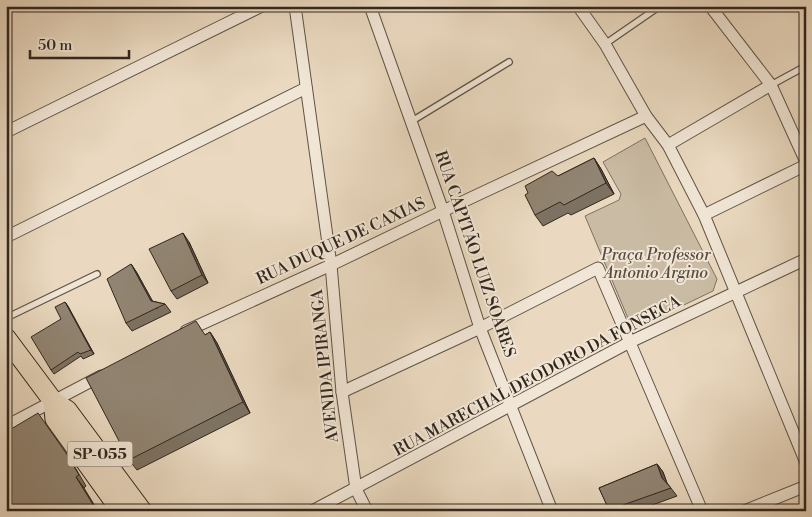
<svg xmlns="http://www.w3.org/2000/svg" width="812" height="517" font-family="'Libre Bodoni',serif">
<style>
.green{fill:#cabba4;stroke:#7d7161}
.lines{fill:none;stroke-linecap:round;stroke-linejoin:round}
.service-casing{stroke:#5e5446;stroke-width:8}
.minor-casing{stroke:#5e5446;stroke-width:13}
.primary-casing{stroke:#30271e;stroke-width:21}
.service{stroke:#f1e6d6;stroke-width:5.5}
.minor{stroke:#f1e6d6;stroke-width:11}
.primary{stroke:#ead9c0;stroke-width:19}
.wall{fill:#7d7262;stroke:#30271e}
.shaded-wall{fill:#665c50;stroke:#30271e}
.building{fill:#918472;stroke:#30271e}
.labels{text-anchor:middle;dominant-baseline:central;stroke-width:4;stroke-linejoin:round;paint-order:stroke}
.shield{fill:#f1e6d6;stroke:#6a6055;stroke-width:1}
.shield-label{font-size:15px;font-weight:bold;fill:#30271e}
.street-label{font-size:16px;fill:#30271e;stroke:#f1e6d6}
.park-label{font-size:16px;font-style:italic;fill:#564c40;stroke:#f1e6d6}
</style>
<rect width="100%" height="100%" fill="#ead9c0"/>
<filter id="stains"><feTurbulence type="fractalNoise" baseFrequency=".004" numOctaves="4"/><feColorMatrix values="0 0 0 0 .2 0 0 0 0 .09 0 0 0 0 .02 0 0 0 .5 -.17"/></filter>
<radialGradient id="worn" r=".72"><stop offset=".6" stop-color="#630" stop-opacity="0"/><stop offset="1" stop-color="#630" stop-opacity=".3"/></radialGradient>
<polygon class="green" points="645,138 717,279 713,291 638,327 630,323 585,216 619,200 621,194 603,162"/>
<g class="lines">
<defs>
<g id="service">
<polyline points="605,44 660,6"/>
<polyline points="771,85 806,66"/>
<polyline points="412,121 509,62"/>
<polyline points="6,318 97,274"/>
</g>
<g id="minor">
<polyline points="295,6 331,265 342,392 356,489 367,511"/>
<polyline points="370,6 443,211 480,328 552,511"/>
<polyline points="578,6 605,44 646,116 668,145 704,215 806,463"/>
<polyline points="710,6 771,85 806,162"/>
<polyline points="6,132 262,6"/>
<polyline points="668,145 771,85"/>
<polyline points="704,215 806,165"/>
<polyline points="6,237 306,88"/>
<polyline points="186,331 331,265 443,211 646,116"/>
<polyline points="342,392 480,328 598,268 702,511"/>
<polyline points="6,426 101,376"/>
<polyline points="312,511 630,342 806,259"/>
<polyline points="744,511 806,486"/>
</g>
<g id="primary">
<polyline points="6,338 53,401 67,410 142,511"/>
<polyline points="53,401 55,419 121,511"/>
</g>
</defs>
<use href="#service" class="service-casing"/>
<use href="#minor" class="minor-casing"/>
<use href="#primary" class="primary-casing"/>
<use href="#service" class="service"/>
<use href="#minor" class="minor"/>
<use href="#primary" class="primary"/>
</g>
<g class="wall">
<polygon points="594,158 601,169 614,194 571,215 568,213 543,226 535,215 558,176"/>
<polygon points="189,242 208,283 177,299 171,291"/>
<polygon points="131,264 137,273 152,301 165,304 171,312 132,331 126,323"/>
<polygon points="65,302 94,354 83,359 81,356 54,374 51,370"/>
<polygon points="210,332 217,343 250,413 137,470 129,460 205,335"/>
<polygon points="73,464 86,486 84,488 6,511"/>
<polygon points="657,464 663,472 667,483 677,496 636,511 610,511 599,488"/>
</g>
<g class="shaded-wall">
<polygon points="594,158 601,169 614,194 606,183"/>
<polygon points="183,233 189,242 208,283 202,275"/>
<polygon points="131,264 137,273 157,309 151,301"/>
<polygon points="65,302 68,306 94,354 91,350"/>
<polygon points="210,332 217,343 250,413 243,402"/>
<polygon points="657,464 663,472 668,486 662,478"/>
<polygon points="76,477 84,488 98,511 97,511"/>
</g>
<g class="building">
<polygon points="594,158 606,183 564,205 560,202 535,215 525,195 528,193 525,186 552,171 558,176"/>
<polygon points="183,233 202,275 171,291 149,249"/>
<polygon points="131,264 151,301 165,304 126,323 107,279"/>
<polygon points="65,302 91,350 80,354 78,352 51,370 31,337 61,319 55,307"/>
<polygon points="196,321 205,335 210,332 243,402 129,460 86,378"/>
<polygon points="38,413 66,453 79,475 76,477 97,511 6,511 6,432"/>
<polygon points="657,464 662,478 671,488 609,510 599,488"/>
</g>
<g class="labels">
<rect class="shield" x="67.5" y="441.5" width="65" height="25" rx="4"/>
<g class="shield-label">
<text x="100" y="454">SP-055</text>
</g>
<g class="street-label">
<text transform="translate(341 241) rotate(-25)">RUA DUQUE DE CAXIAS</text>
<text transform="translate(475 254) rotate(71)">RUA CAPITÃO LUIZ SOARES</text>
<text transform="translate(325 366) rotate(-96)">AVENIDA IPIRANGA</text>
<text transform="translate(537 376) rotate(-28)">RUA MARECHAL DEODORO DA FONSECA</text>
</g>
<g class="park-label">
<text x="656" y="255">Praça Professor<tspan x="656" dy="18">Antonio Argino</tspan></text>
</g>
</g>
<rect width="812" height="517" fill="none" stroke="#ead9c0" stroke-width="25"/>
<rect x="8" y="8" width="797" height="502" fill="none" stroke="#30271e" stroke-width="2.5"/>
<rect x="12" y="12" width="787" height="492" fill="none" stroke="#30271e"/>
<path d="M30 50v8h99v-8" fill="none" stroke="#30271e" stroke-width="2.5"/>
<text x="38" y="50" font-size="15" fill="#30271e" stroke="#f1e6d6" stroke-width="4" paint-order="stroke">50 m</text>
<rect width="100%" height="100%" filter="url(#stains)"/>
<rect width="100%" height="100%" fill="url(#worn)"/>
</svg>
